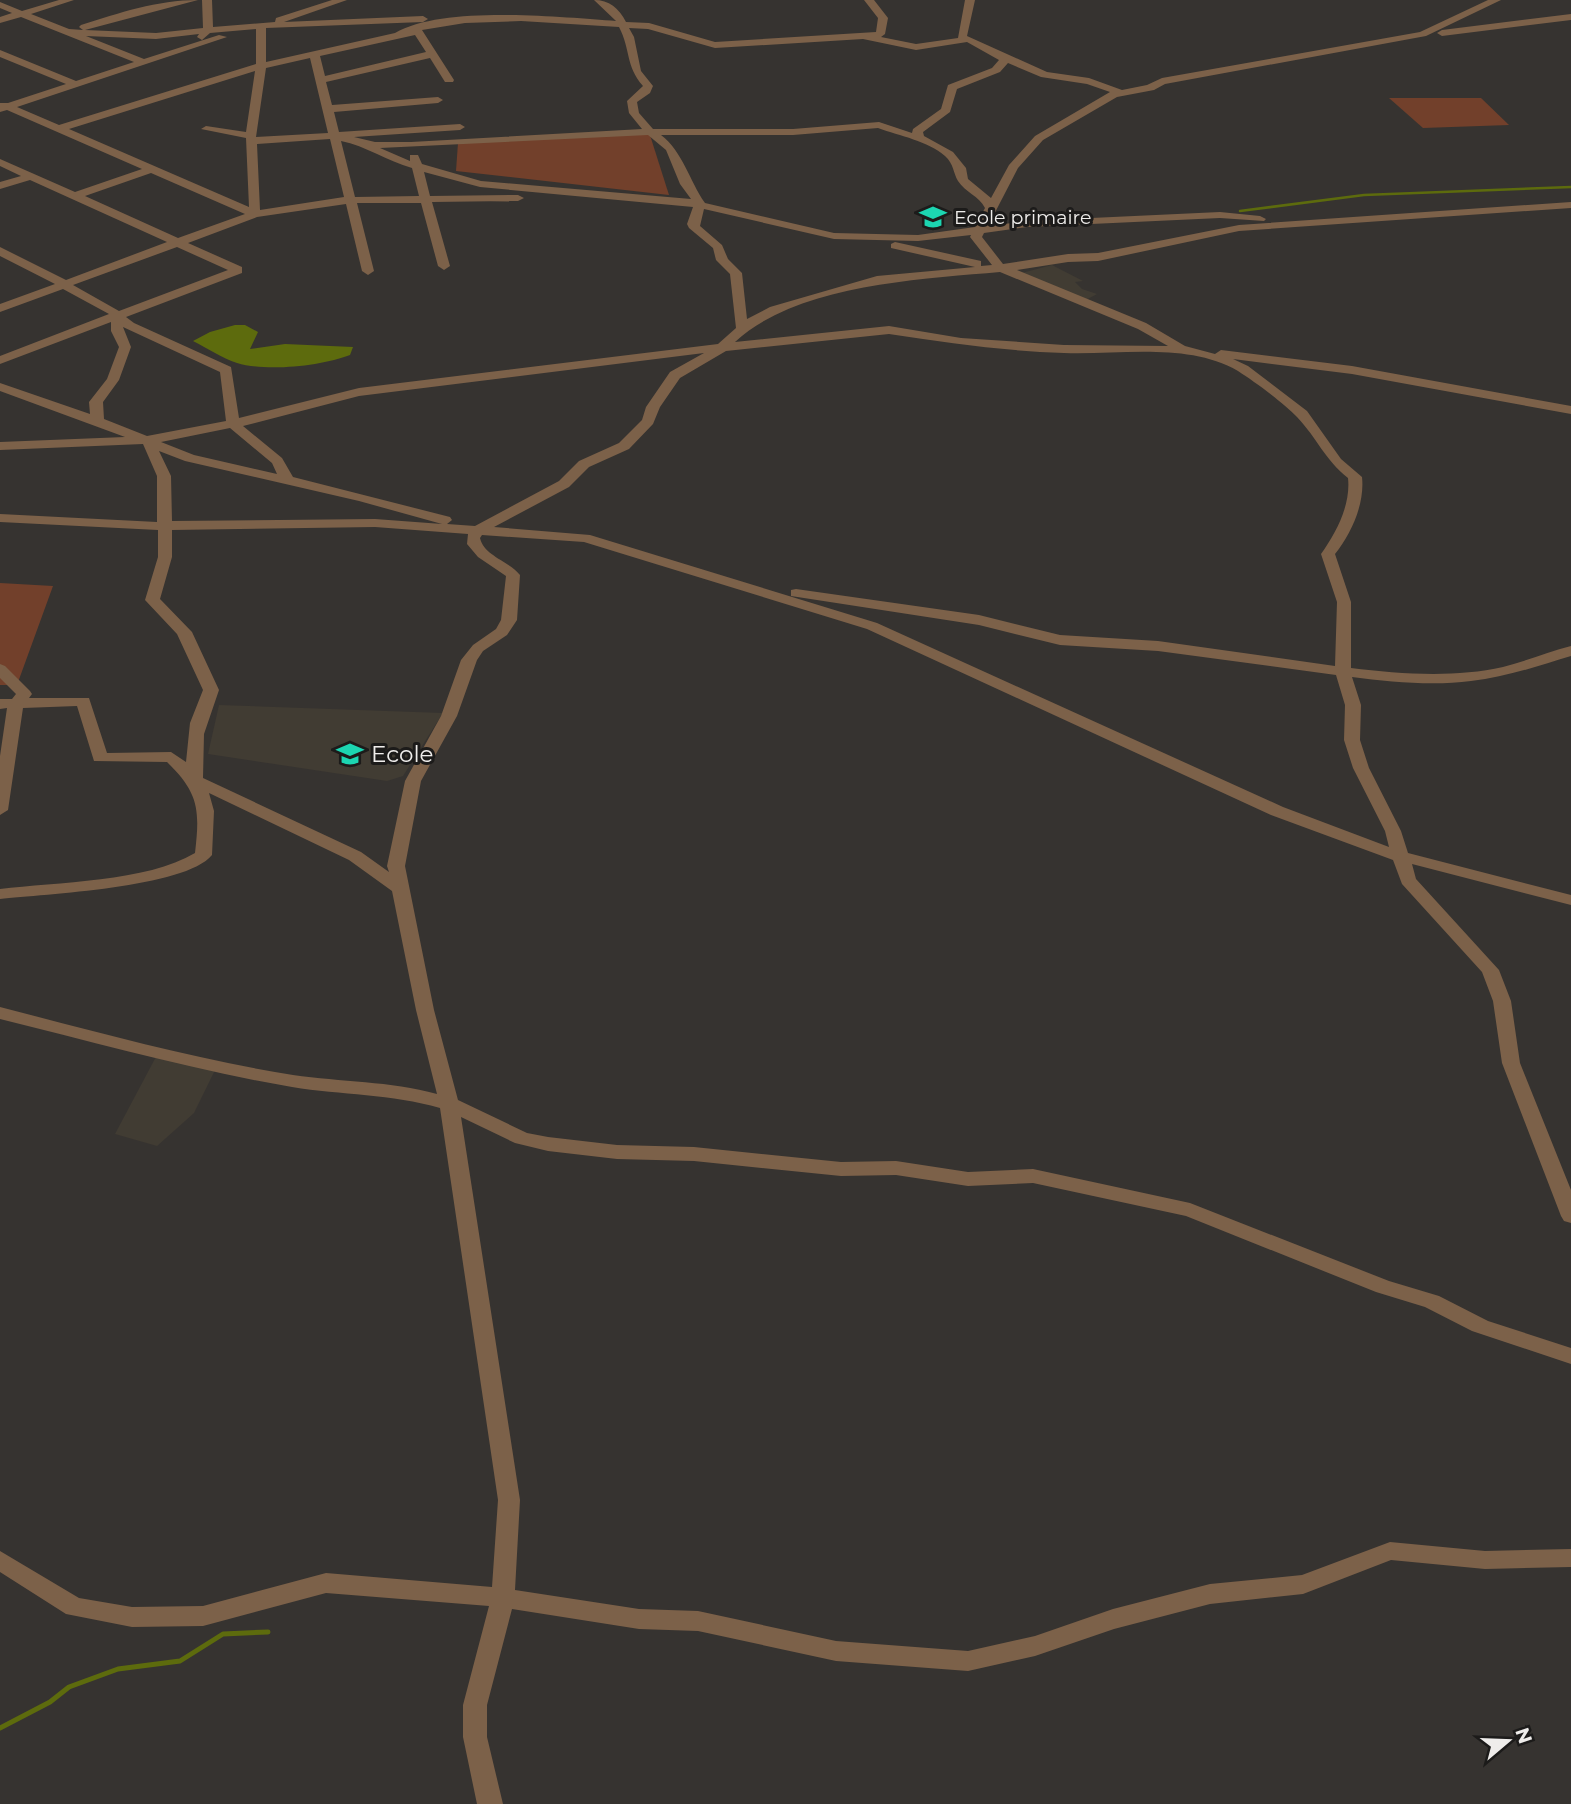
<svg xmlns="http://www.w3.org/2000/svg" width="1571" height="1804" font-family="Montserrat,sans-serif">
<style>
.built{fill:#413c33}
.green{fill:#72402b}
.water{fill:#5d6b0d}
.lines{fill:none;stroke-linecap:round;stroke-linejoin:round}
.stream-far1{stroke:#5d6b0d;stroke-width:2.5}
.stream{stroke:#5d6b0d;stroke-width:5}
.minor{fill:#7c6149;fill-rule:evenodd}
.labels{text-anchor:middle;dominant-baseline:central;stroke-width:6;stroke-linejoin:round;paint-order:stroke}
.far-poi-label{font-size:19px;fill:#efedeb;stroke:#1c1b1a;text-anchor:start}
.poi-label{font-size:23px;fill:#efedeb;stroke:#1c1b1a;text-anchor:start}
</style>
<rect width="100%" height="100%" fill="#363330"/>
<g class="built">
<polygon points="1052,265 1083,281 1075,282 1082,289 1097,294 1082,302 1018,274"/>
<polygon points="219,705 443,713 403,776 387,781 208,754"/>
<polygon points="158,1053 217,1066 194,1113 157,1146 115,1134"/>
</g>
<g class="green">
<polygon points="1481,98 1509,125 1423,128 1389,98"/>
<polygon points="649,132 669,195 456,171 458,143"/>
<polygon points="0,583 53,586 17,685 0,685"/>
</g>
<path class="water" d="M235,325H245L258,332L250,349L285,344L353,347L350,355C322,366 266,372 237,363C222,358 207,348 193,341L210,332Z"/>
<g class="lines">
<polyline class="stream-far1" points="1240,211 1364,195 1571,187"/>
<polyline class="stream" points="0,1728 50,1702 69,1687 118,1669 180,1661 223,1634 268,1632"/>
<g class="minor">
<path d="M59,0H74L31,14L69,29L83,30L79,27L81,25C119,13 157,0 198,0L85,30L156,33L203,28L202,0H212L213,27L275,22L276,18L332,0H347L284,22L423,16L428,19L423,22L266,28V62L395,33C443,5 559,17 616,21L594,0C609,0 619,8 626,22L649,23L715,42L876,32L878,18L864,0H874L888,18L885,34L881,37L916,44L958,38L965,0H975L967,36L1047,72L1089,78L1122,90L1147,85L1162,78L1420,32L1488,0H1501L1426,36L1165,84L1154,90L1117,97L1043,140L1018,168L988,226L1027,221L1220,212L1260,216L1266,219L1264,221L1220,218L1027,227L984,233L982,237L1003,264L1068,254L1098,253L1239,225L1571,202V208L1239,231L1098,261L1068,262L1017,270L1146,323L1185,346L1215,354L1221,350L1352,366L1571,406V414L1352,374L1233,359L1248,366L1307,411L1341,459L1362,477C1365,504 1351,534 1335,554L1351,602V668C1400,674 1454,678 1503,667C1526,661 1548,652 1571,646V656C1538,666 1506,677 1471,681C1433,686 1391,682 1352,677L1361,705L1360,740L1369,768L1401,831L1408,853L1571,895V905L1412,864L1416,879L1499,970L1511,1001L1520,1063L1571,1190V1223L1564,1221L1561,1216L1502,1063L1493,1001L1482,972L1402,884L1393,860L1271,815L867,629L584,542L482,535L480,538C484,556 509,561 520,575L517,620L507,635L483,651L477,660L457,716L421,781L405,866L434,1010L458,1100L527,1133L548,1137L617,1145L694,1147L841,1162L896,1161L968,1172L1033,1169L1190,1203L1389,1281L1439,1296L1488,1321L1571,1348V1364L1472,1331L1425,1307L1376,1292L1186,1216L1033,1183L968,1186L896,1175L841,1176L694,1161L617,1159L548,1151L515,1143L461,1117L520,1500L515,1590L639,1609L698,1611L836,1641L968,1651L1035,1636L1113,1609L1210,1584L1302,1575L1390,1542L1485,1551L1571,1549V1567L1485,1569L1391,1560L1303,1594L1210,1604L1114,1629L1035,1656L968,1671L836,1661L698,1631L639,1629L512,1609L487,1705V1737L503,1804H477L463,1737V1705L489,1606L326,1593L203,1626L132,1627L66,1614L0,1572V1551L79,1598L132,1607L203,1606L326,1573L492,1587L498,1500L440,1108C392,1094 341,1095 292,1087C193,1070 97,1043 0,1019V1007C97,1032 194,1059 293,1075C341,1082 390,1081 437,1094L416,1010L392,891L349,860L209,793L214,811L212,855C185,888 44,894 0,899V889C56,882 147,882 195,853C200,810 199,793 167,762L94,761L77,706L23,708L8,810L0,815V756L7,708L0,709V699H12L16,694L0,678V664L5,666L30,691L32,694L29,698H89L107,753L171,752L186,762L190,723L203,690L177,634L145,600L158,557V530L0,522V514L157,522V476L143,444L0,450V442L125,437L0,391V383L90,414L89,402L107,379L119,347L111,331V322L0,364V356L109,314L63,289L0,312V304L55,284L0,256V247L66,280L167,242L30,180L0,189V182L21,176L0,166V159L75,192L142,169L7,110L0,112V103H8L66,84L0,57V50L76,81L134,62L21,17L0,23V17L12,13L0,8V2L22,11ZM521,21L619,27C631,50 625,65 643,86L627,101L629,113L642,129L411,142H375L354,137L460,130L465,127L460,124L339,132L334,112L438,103L443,100L438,97L332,105L326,82L430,58L445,82H453L454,80L422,30L465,23ZM629,28L648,29L715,48L863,39L916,50L967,42L999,60L992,68L948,85L941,109L913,129L912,133L879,122L793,129H653L639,113L637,102L650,93L653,86L641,71L634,37ZM256,29V64L59,125L17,107L227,37L219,35L144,59L86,36L156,39L199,34L197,37L202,40L210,33ZM415,35L426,52L325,76L320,56ZM310,58L328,133L256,137L266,68ZM1008,63L1041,77L1087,84L1110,92L1035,136L1009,165L991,198L968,179L966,168L953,152L924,136L923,132L950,112L957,89L1000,72ZM255,71L246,132L206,126L201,129L246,138L249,207L69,129ZM878,128C900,136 928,141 945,156C954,164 953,173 958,181C965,192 979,196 985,208L975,227L918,235L834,233L705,203C689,180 683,152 661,135H793ZM648,135L666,150L680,184L691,199L481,181L422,164L418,155H410V161L380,148ZM330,139L344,197L260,210L257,144ZM341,141C366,146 387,161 412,168L419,196L355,197ZM424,172L480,187L693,207L687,224L689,228L713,248L716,260L730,274L736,328L718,344L359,388L239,418L231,367L134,323L126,317L242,273V267L188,243L257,217L346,204L362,271L368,275L374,271L357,203H421L438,266L444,270L450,266L432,202L518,201L524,198L518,195L430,196ZM151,173L245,214L178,238L85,196ZM704,209L834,239L918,241L971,235L970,237L992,265L981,266V261L895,242L891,244V248L975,267L877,276L770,307L747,319L742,273L728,259L722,245L700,226ZM177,247L228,270L119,311L73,285ZM1000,272L1138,329L1168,346L1064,345L961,338L889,326L735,342C796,285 920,279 1000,272ZM123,327L220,372L226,421L147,436L104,419L103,402L119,380L131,347ZM889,334C947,343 1005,351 1064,353C1120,355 1188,342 1238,371C1255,382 1284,403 1297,417C1317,438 1325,460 1348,478C1351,505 1336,533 1321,554L1337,602L1335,666L1158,641L1060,635L979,615L796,589L791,590V596L979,625L1060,645L1158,651L1336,675L1345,705L1344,740L1353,768L1385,831L1389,847L1283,807L877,623L590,535L494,527L569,487L589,467L629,449L653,424L660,407L680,378L726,351ZM704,353L670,372L646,407L642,420L619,443L579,461L559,481L475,526L447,524L452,520L450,517L293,477L282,458L243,426L359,396ZM230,428L272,463L277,474L194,455L161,442ZM159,451L185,461L359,501L442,524L375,519L172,521L171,476ZM375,527L468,534L467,544L478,557L506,576L501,620L496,629L473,645L461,660L441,716L405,781L387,866L389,872L361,852L203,778L204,734L219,690L192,632L160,599L172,557V530Z"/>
<polygon points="1571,14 1571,20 1442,36 1437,33 1442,30"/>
</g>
</g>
<defs>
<symbol id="school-bare" viewBox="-9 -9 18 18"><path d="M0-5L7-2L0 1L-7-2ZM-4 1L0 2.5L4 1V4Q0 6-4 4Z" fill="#1cd5b1" stroke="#1c1b1a" stroke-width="2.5" paint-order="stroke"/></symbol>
</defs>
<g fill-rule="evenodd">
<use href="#school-bare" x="914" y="198" width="38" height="38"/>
<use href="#school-bare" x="331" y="735" width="38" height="38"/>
</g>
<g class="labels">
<g class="far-poi-label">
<text x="954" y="217">Ecole primaire</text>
</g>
<g class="poi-label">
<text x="371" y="754">Ecole</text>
</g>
</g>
<g transform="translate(1508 1741) rotate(71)" stroke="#1c1b1a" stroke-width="5" paint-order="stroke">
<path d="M0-5L12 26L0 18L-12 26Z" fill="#efedeb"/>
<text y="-10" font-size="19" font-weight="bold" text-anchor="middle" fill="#efedeb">N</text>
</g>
</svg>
